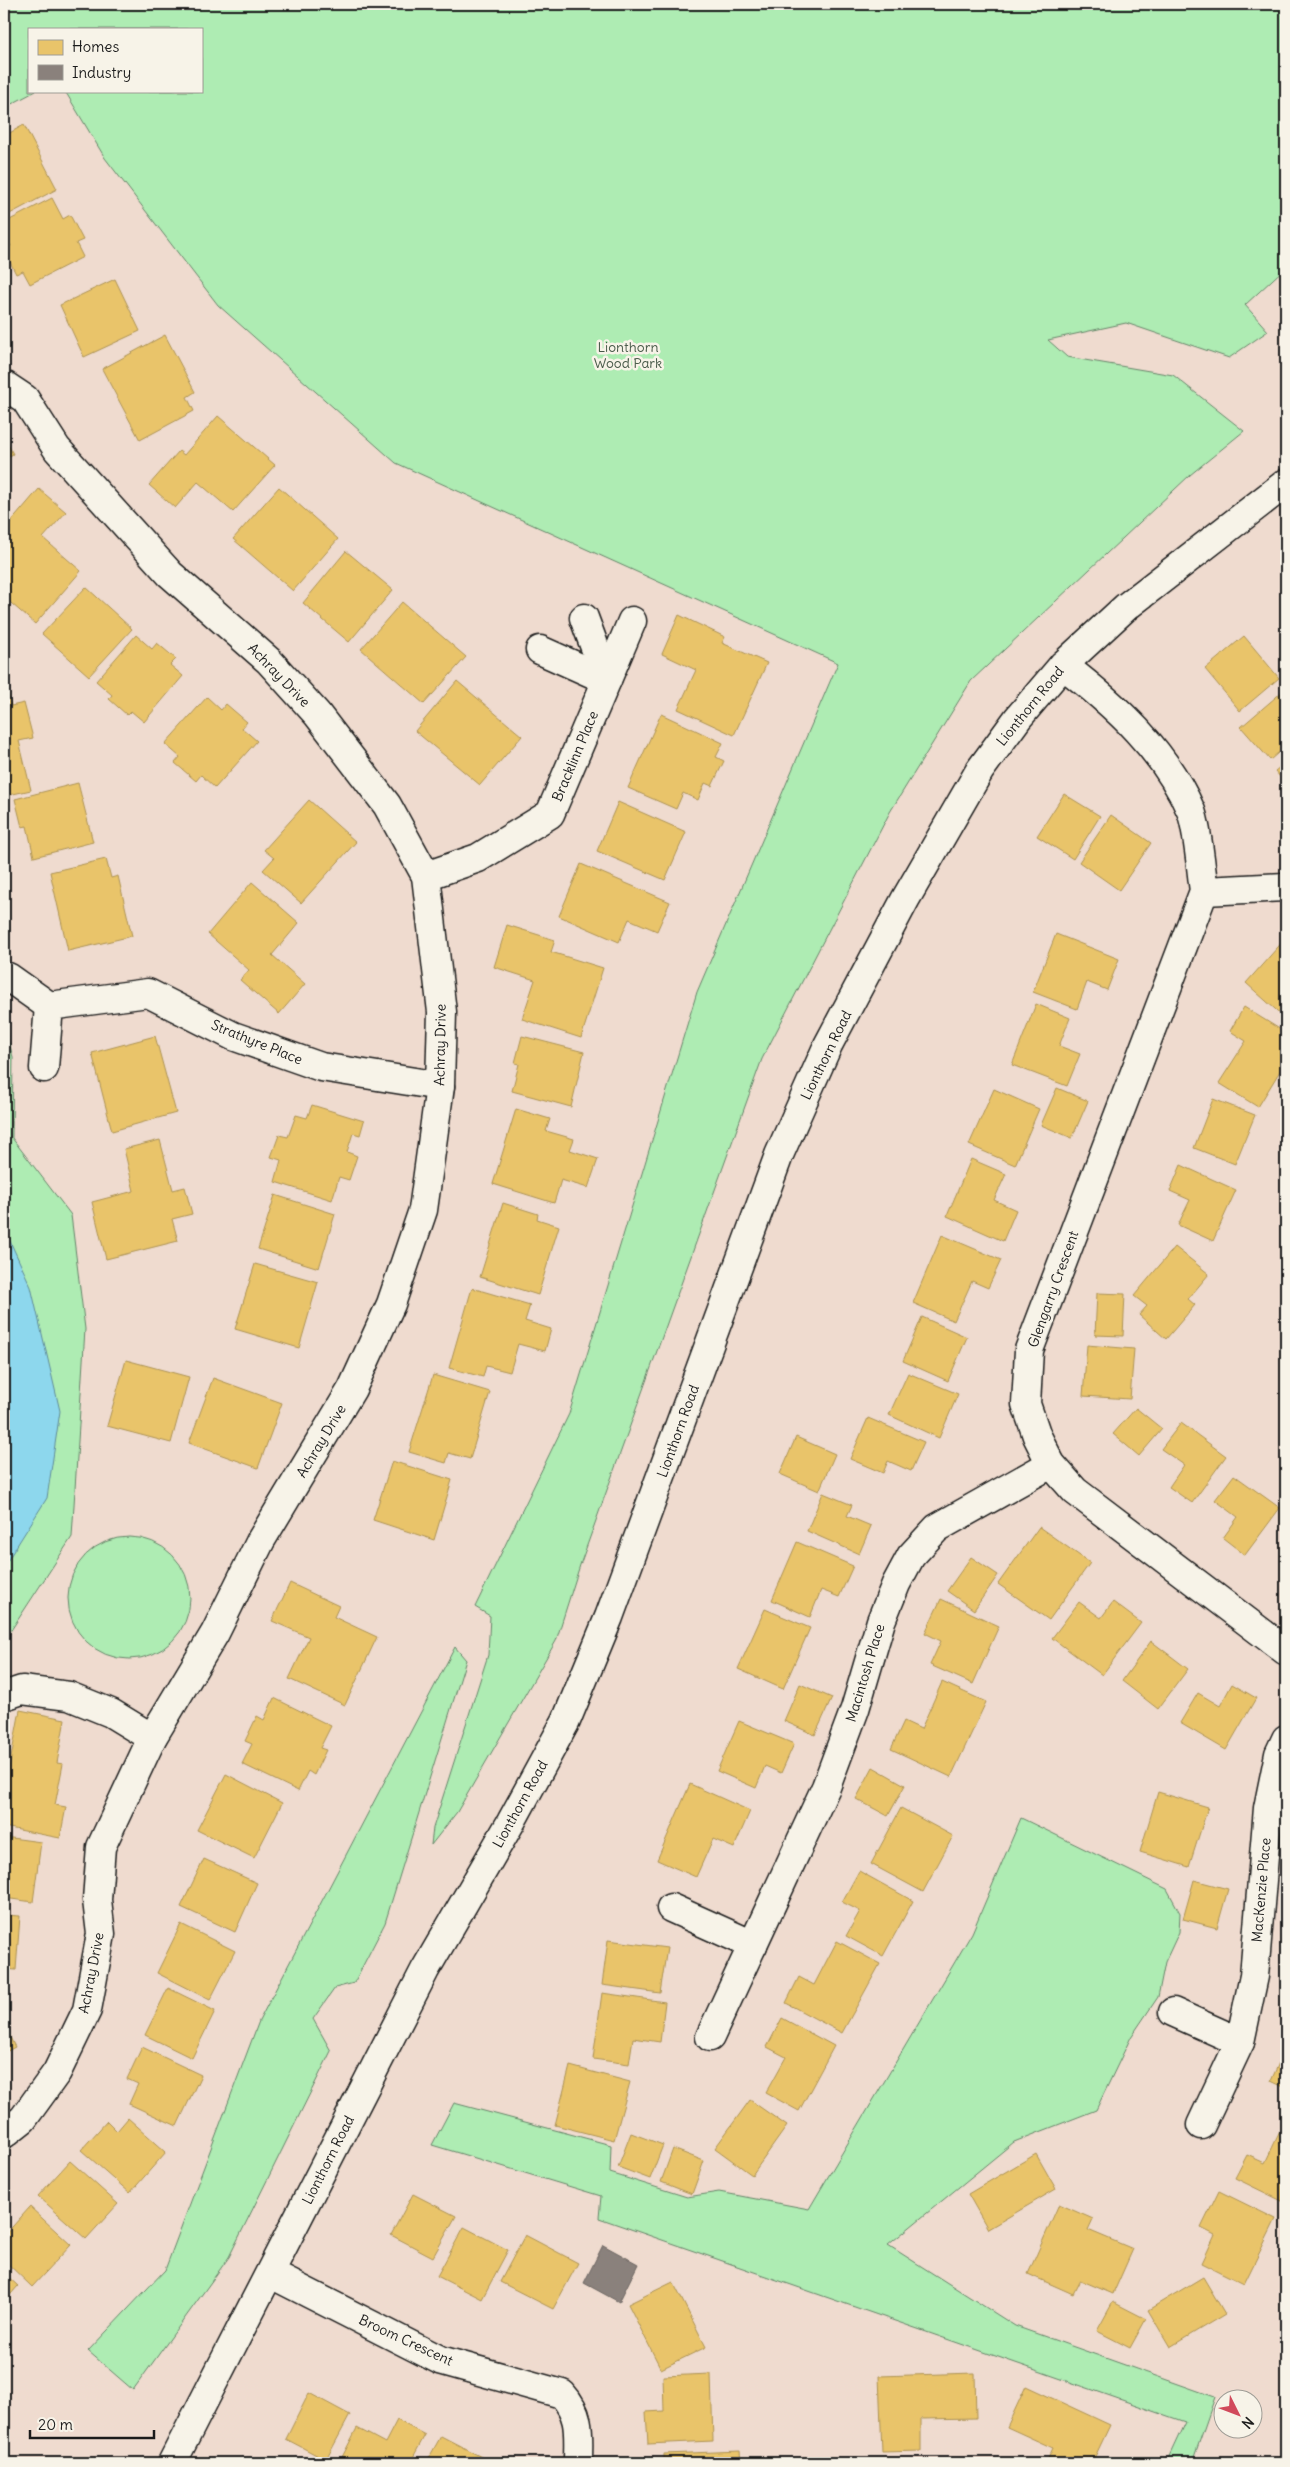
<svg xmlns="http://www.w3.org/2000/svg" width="1290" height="2467" font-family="Delius,sans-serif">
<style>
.green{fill:#aeecb3;stroke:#658468}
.water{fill:#8dd7ed;stroke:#608c99}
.homes{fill:#e9c46a;stroke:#ac9253}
.industry{fill:#8a817c;stroke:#69635f}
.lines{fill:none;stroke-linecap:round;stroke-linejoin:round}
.minor-casing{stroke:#1c1c1c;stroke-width:31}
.minor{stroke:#f7f3e8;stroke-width:28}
.labels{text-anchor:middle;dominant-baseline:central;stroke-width:5;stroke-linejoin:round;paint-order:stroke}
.park-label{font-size:14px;fill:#485a49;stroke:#f7f3e8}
.street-label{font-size:14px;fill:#1c1c1c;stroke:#f7f3e8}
</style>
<rect width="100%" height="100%" fill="#efdbcf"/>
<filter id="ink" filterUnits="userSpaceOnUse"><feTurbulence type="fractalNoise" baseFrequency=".02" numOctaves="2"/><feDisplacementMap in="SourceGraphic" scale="10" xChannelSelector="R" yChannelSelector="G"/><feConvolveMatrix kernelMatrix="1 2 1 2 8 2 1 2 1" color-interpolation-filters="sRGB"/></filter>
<g filter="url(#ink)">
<g class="green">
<polygon points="4,4 1286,4 1286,267 1245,305 1268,331 1229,358 1126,323 1048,340 1067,357 1173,375 1244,431 1190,475 971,681 890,812 762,1059 580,1565 556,1641 457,1812 431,1845 433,1828 488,1655 490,1616 475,1607 569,1414 697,992 838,663 396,463 218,305 105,158 65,91 201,91 201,29 29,29 29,91 36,91 4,108"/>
<polygon points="4,1024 13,1057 12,1138 71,1215 85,1329 72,1537 4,1641"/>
<circle cx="129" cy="1598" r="61"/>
<polygon points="455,1647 466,1660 385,1923 354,1983 335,1988 313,2019 331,2051 229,2257 133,2390 88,2351 165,2270 259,2021"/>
<polygon points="1021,1818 1167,1889 1180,1913 1179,1932 1165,1962 1158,1997 1131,2037 1096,2110 1014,2142 888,2245 1015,2326 1215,2397 1192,2463 1166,2463 1185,2422 599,2218 601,2196 432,2145 454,2103 611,2145 610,2173 687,2197 719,2192 809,2209 972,1933"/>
</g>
<polygon class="water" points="4,1228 31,1287 60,1411 47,1498 4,1566"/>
<g class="homes">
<polygon points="24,125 57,189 4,217 4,136"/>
<polygon points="52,198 63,219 70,215 83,240 76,243 83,257 30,284 23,271 16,274 4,250 11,246 4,233 4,223"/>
<polygon points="115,279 140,331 84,357 60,305"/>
<polygon points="165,335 195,392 187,397 194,411 140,440 102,369"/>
<polygon points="218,416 275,465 233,512 198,482 175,508 149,485 179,451 184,455"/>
<polygon points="4,437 13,454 4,459"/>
<polygon points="279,487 338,539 293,591 233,539"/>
<polygon points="39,489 66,512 43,538 81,571 35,624 4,597 4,530"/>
<polygon points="346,551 393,590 349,642 303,603"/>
<polygon points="86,587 132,629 89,676 42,634"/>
<polygon points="402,602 466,657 424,704 361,649"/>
<polygon points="679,615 725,637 722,643 767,663 734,735 678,709 696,670 662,654"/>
<polygon points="136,635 152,649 157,643 176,659 170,665 183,676 144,722 131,711 127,715 109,699 112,695 96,681"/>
<polygon points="1244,636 1279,678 1240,711 1205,669"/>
<polygon points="457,681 522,736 480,785 415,731"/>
<polygon points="4,682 11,706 24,703 33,738 19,741 31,790 4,796"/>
<polygon points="1283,691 1286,695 1286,746 1270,760 1241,727"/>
<polygon points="207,697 221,710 226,704 247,722 242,728 257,741 215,788 201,775 196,781 175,763 180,757 165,744"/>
<polygon points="661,714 723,743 716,757 724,761 712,786 705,783 698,800 683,793 676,809 628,788"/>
<polygon points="1286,762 1286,784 1275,771"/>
<polygon points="78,783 93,842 34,857 27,826 22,827 15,799"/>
<polygon points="1064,794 1100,816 1073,859 1037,836"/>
<polygon points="309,800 356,842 301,903 263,870 274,858 264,850"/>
<polygon points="618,802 686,832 665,880 597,851"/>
<polygon points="1111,815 1151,843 1119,890 1079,862"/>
<polygon points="106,859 111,878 118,876 132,936 68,951 50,872"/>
<polygon points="581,864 670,902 657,931 629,919 619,942 559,916"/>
<polygon points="252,882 299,923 272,955 305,984 279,1014 240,980 249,970 208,934"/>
<polygon points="507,925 555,940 551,952 603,968 581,1038 522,1019 535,980 494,967"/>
<polygon points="1056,934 1119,959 1107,990 1087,982 1077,1009 1033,992"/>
<polygon points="1286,938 1286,1016 1285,1018 1246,983"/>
<polygon points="1036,1004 1070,1018 1059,1046 1080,1054 1067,1086 1012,1065"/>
<polygon points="1244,1007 1286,1033 1286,1061 1258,1107 1219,1083 1246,1041 1230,1031"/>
<polygon points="155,1036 176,1113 112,1131 92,1053"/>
<polygon points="522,1036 584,1052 571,1107 512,1091 519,1064 515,1063"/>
<polygon points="1057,1088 1088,1101 1072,1138 1041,1125"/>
<polygon points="994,1089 1039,1109 1015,1165 969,1145"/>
<polygon points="1213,1099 1255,1115 1235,1164 1194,1148"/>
<polygon points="312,1105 364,1121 360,1135 353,1133 347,1152 357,1156 349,1180 339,1177 332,1200 275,1182 281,1160 271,1157 279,1135 288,1137 296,1115 307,1118"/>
<polygon points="516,1109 550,1119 546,1131 574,1139 570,1150 598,1159 588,1188 561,1180 554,1203 493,1184"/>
<polygon points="160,1140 173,1190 185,1187 192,1214 172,1219 178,1241 106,1259 92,1202 134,1191 124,1149"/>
<polygon points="971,1159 1006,1174 994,1200 1016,1210 1003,1241 947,1216"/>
<polygon points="1181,1165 1236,1190 1213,1241 1178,1225 1190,1200 1170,1191"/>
<polygon points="275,1195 335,1214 319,1268 258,1249"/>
<polygon points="503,1203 538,1214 537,1219 559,1226 538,1295 480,1277"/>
<polygon points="942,1235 1001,1260 988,1288 972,1281 954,1321 913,1303"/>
<polygon points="1175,1247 1209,1274 1188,1299 1195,1305 1166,1339 1139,1315 1147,1306 1134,1296"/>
<polygon points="255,1264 318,1282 299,1348 235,1329"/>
<polygon points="472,1288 530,1305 525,1321 551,1329 545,1351 518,1344 510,1372 486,1366 483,1377 449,1368"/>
<polygon points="1097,1293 1125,1294 1123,1336 1095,1335"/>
<polygon points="922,1317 967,1337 948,1381 903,1361"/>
<polygon points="1087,1345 1134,1349 1130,1399 1083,1396"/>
<polygon points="126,1360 189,1377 171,1443 107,1426"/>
<polygon points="908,1373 958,1394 939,1438 889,1415"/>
<polygon points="433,1375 490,1392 470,1459 449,1453 446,1463 409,1452"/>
<polygon points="213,1378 282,1403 258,1468 189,1443"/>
<polygon points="1136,1408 1162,1429 1139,1456 1113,1434"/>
<polygon points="868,1418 924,1442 911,1471 888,1461 883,1473 850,1459"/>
<polygon points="1181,1423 1226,1456 1192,1503 1169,1487 1184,1465 1161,1449"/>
<polygon points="796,1437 835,1454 819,1491 780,1474"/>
<polygon points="392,1461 452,1480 434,1540 373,1520"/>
<polygon points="1234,1475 1280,1508 1245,1555 1223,1538 1238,1517 1215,1500"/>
<polygon points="823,1493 852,1505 847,1516 871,1526 859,1554 807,1531"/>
<polygon points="1039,1527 1090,1563 1049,1620 998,1584"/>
<polygon points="797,1542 853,1566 839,1597 821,1590 810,1617 772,1600"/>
<polygon points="971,1557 998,1575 974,1610 947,1591"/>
<polygon points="290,1583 339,1606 334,1617 377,1637 345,1705 289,1679 309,1637 272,1621"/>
<polygon points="941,1599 999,1626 973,1684 930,1665 941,1641 925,1633"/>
<polygon points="1079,1602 1101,1618 1113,1602 1141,1623 1102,1675 1052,1638"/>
<polygon points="765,1609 810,1628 783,1689 738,1669"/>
<polygon points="1151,1641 1188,1669 1158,1709 1122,1681"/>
<polygon points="942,1682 986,1702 951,1777 891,1749 904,1721 921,1729"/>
<polygon points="800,1684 832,1698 815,1735 784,1721"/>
<polygon points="1232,1684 1256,1698 1226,1750 1180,1723 1198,1693 1220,1706"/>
<polygon points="274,1698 331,1726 320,1748 326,1750 314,1775 308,1771 298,1791 242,1764 252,1744 245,1741 257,1716 264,1720"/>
<polygon points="20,1710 65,1719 57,1763 63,1764 55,1805 66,1807 60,1838 4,1827 4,1795"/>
<polygon points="739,1721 794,1744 781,1773 765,1766 756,1788 717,1771"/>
<polygon points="873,1767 905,1785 888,1816 856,1799"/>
<polygon points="226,1774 282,1803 254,1858 197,1830"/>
<polygon points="690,1784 750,1811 734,1848 713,1839 696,1877 657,1860"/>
<polygon points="1158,1792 1208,1807 1189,1867 1140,1852"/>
<polygon points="901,1808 953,1836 923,1892 871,1864"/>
<polygon points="4,1837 41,1842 33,1902 4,1898"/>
<polygon points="204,1859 257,1883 235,1932 181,1907"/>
<polygon points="859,1871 913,1901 883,1956 846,1936 860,1911 842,1902"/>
<polygon points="1194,1880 1228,1889 1217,1928 1183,1919"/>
<polygon points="4,1915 20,1916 16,1970 4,1969"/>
<polygon points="181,1924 235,1951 210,2000 157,1973"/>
<polygon points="608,1940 667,1948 660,1993 602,1985"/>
<polygon points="837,1941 880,1964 842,2033 786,2003 799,1977 814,1985"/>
<polygon points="168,1988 215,2011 192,2058 145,2035"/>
<polygon points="602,1993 665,2002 660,2042 633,2038 629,2064 593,2059"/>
<polygon points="782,2018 834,2046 799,2111 766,2093 786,2057 767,2047"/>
<polygon points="4,2026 15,2047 4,2053"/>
<polygon points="142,2047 201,2075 177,2126 129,2104 138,2084 127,2079"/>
<polygon points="1286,2047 1286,2088 1271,2081"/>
<polygon points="570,2066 630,2082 614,2140 555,2125"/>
<polygon points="750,2100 787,2126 752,2175 715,2148"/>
<polygon points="128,2118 166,2152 130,2193 81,2150 107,2121 117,2131"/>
<polygon points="1284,2123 1286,2124 1286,2203 1235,2178 1247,2155 1265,2163"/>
<polygon points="631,2133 663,2145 650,2179 618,2167"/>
<polygon points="673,2149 704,2161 692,2194 661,2182"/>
<polygon points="1036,2154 1056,2189 988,2229 968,2194"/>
<polygon points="70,2161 118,2204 86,2239 38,2196"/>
<polygon points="1219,2191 1276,2219 1244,2284 1202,2263 1215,2235 1201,2228"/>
<polygon points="413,2194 456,2216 433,2257 391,2235"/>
<polygon points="1059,2204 1093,2219 1088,2230 1133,2249 1113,2294 1080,2280 1073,2294 1028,2274"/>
<polygon points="30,2207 71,2245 32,2287 4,2260 4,2236"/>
<polygon points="464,2227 508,2250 482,2299 437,2276"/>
<polygon points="525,2235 578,2263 553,2309 500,2282"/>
<polygon points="4,2273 18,2286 4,2302"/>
<polygon points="1203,2277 1225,2314 1170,2347 1148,2310"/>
<polygon points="673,2282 706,2347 661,2369 628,2304"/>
<polygon points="1113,2302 1146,2319 1130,2348 1097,2331"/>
<polygon points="975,2373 976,2418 921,2419 921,2451 882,2452 879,2376"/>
<polygon points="711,2374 713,2441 648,2444 646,2412 664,2411 663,2376"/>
<polygon points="1026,2386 1110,2425 1092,2463 1046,2463 1053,2448 1007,2427"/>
<polygon points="309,2393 350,2415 326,2460 286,2439"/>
<polygon points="397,2420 425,2435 410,2463 339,2463 357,2428 385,2443"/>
<polygon points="441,2436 489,2461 488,2463 426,2463"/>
<polygon points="740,2451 741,2463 664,2463 664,2454"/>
</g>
<polygon class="industry" points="603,2245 638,2264 619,2302 584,2283"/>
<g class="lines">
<defs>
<g id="minor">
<polyline points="4,385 25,399 57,449 170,574 269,661 317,714 387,805 426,876 442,1012 440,1086 423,1210 391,1304 352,1389 261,1540 215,1633 152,1738 101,1847 97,1900 101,1934 87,2010 57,2072 23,2119 4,2134"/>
<polyline points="540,650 607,680 584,618"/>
<path d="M1063,665C1115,705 1165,750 1191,811C1198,829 1201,870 1204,891L1029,1350L1026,1404L1037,1436L1051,1464L1075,1491L1286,1651"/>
<polyline points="426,876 478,858 550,814 632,621"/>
<polyline points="1204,891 1286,887"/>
<polyline points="8,977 49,1006"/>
<polyline points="44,1068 49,1006 148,993 233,1036 321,1067 440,1086"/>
<polyline points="4,1696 22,1690 69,1696 111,1713 152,1738"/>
<polyline points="671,1908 753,1945"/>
<polyline points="1173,2012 1240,2042"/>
<polyline points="710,2037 826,1787 855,1709 881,1621 896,1584 911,1556 937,1528 1051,1464"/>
<polyline points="1201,2125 1240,2042 1254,1976 1268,1808 1279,1754 1286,1739"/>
<path d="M271,2274L440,2360L562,2394C582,2416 578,2435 578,2463"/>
<polyline points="172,2463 425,1970 511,1822 566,1721 609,1617 779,1155 828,1045 906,898 980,770 1018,718 1063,665 1126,607 1286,483"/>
</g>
</defs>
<use href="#minor" class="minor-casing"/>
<use href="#minor" class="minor"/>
</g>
</g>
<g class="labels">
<g class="park-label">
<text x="628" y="347">Lionthorn<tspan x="628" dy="16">Wood Park</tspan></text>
</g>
<g class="street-label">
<text transform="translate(279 675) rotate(46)">Achray Drive</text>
<text transform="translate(1030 706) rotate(-51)">Lionthorn Road</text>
<text transform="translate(575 756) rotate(-67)">Bracklinn Place</text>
<text transform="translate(257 1042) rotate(22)">Strathyre Place</text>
<text transform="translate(440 1045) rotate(-89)">Achray Drive</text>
<text transform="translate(826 1055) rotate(-64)">Lionthorn Road</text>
<text transform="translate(1053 1289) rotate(-70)">Glengarry Crescent</text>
<text transform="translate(678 1431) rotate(-70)">Lionthorn Road</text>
<text transform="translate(321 1441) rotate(-59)">Achray Drive</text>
<text transform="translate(865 1673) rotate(-73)">Macintosh Place</text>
<text transform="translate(520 1804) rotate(-61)">Lionthorn Road</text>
<text transform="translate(1261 1890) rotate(-85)">MacKenzie Place</text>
<text transform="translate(91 1973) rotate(-79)">Achray Drive</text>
<text transform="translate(328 2160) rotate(-63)">Lionthorn Road</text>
<text transform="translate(406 2340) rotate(25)">Broom Crescent</text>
</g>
</g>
<rect width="1290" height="2467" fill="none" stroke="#f7f3e8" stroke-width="20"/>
<rect x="10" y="10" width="1270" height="2447" fill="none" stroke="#1c1c1c" stroke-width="2" filter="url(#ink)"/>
<rect x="28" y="28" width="175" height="65" fill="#f7f3e8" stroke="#9f9d96"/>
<rect x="38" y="40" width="25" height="15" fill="#e9c46a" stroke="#9f9d96"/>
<text x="72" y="52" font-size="15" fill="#1c1c1c">Homes</text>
<rect x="38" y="65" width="25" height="15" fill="#8a817c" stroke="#9f9d96"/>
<text x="72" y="78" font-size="15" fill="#1c1c1c">Industry</text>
<g transform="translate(1238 2414) rotate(132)"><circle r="24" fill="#f7f3e8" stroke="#9f9d96"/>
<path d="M0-4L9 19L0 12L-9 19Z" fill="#d1495b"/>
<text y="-8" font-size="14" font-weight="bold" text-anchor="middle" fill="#1c1c1c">N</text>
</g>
<path d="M30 2430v8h124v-8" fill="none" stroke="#1c1c1c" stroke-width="2.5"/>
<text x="38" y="2430" font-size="15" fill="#1c1c1c" stroke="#f7f3e8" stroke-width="4" paint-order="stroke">20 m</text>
</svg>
